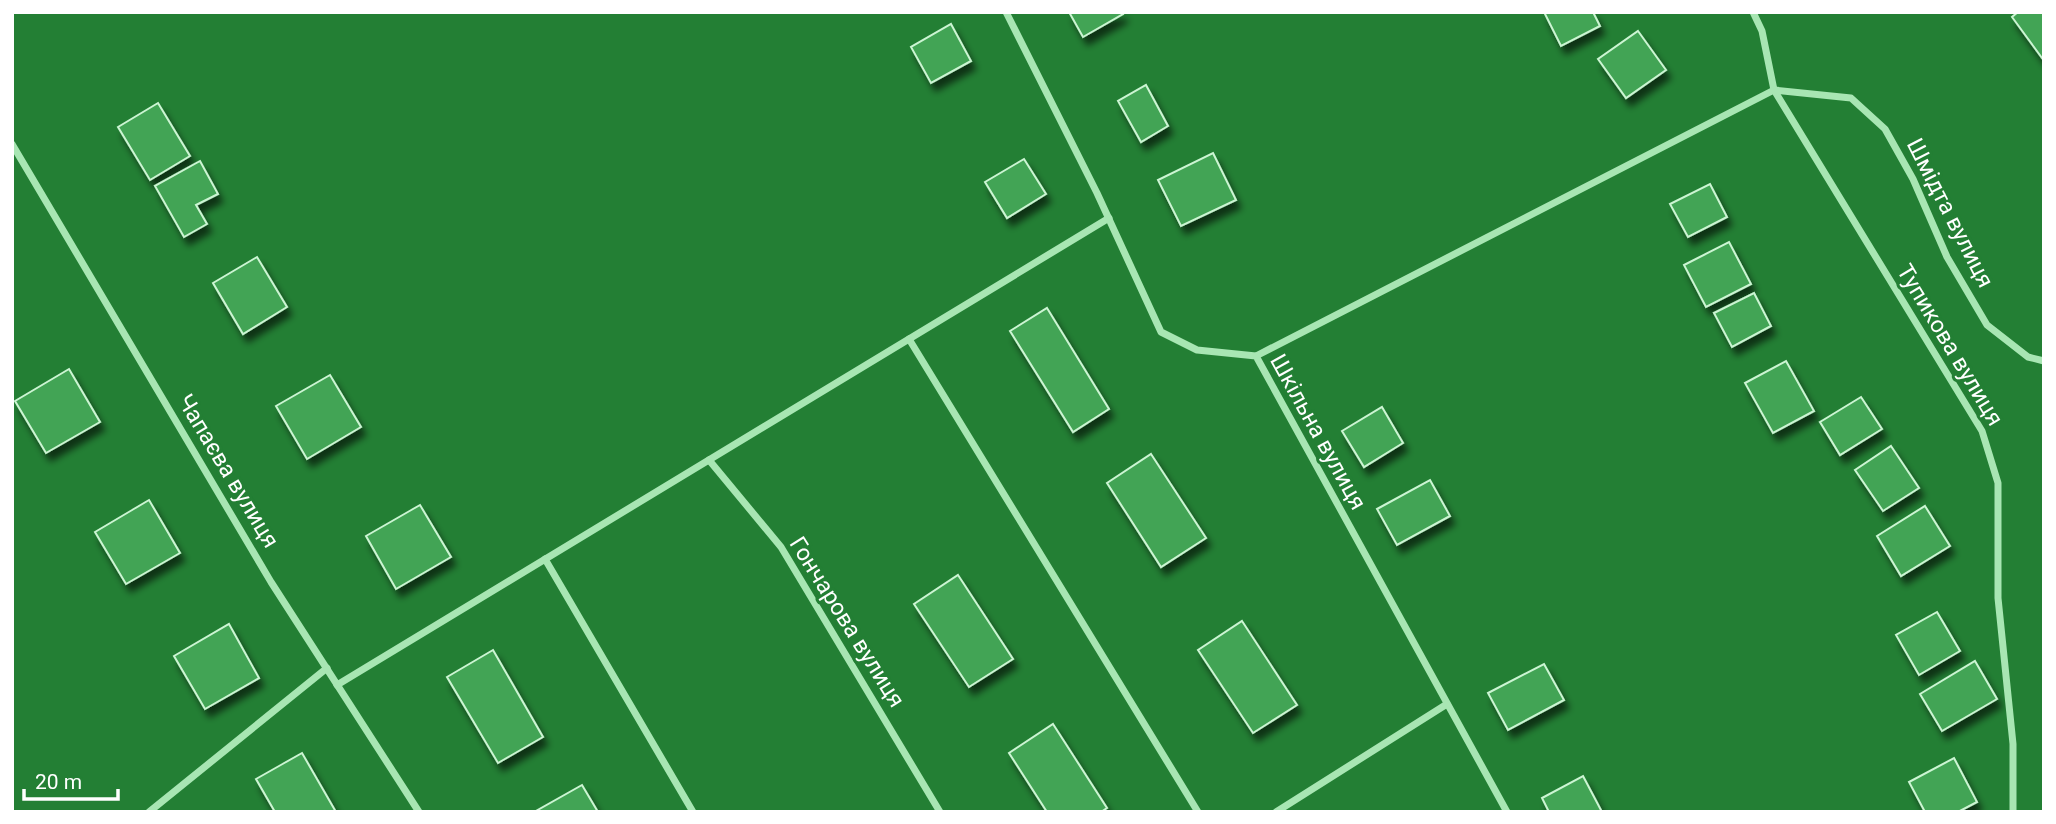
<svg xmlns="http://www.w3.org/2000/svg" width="2056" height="824" font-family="Roboto,sans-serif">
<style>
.building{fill:#43a454;stroke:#ccf5d3;stroke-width:2;filter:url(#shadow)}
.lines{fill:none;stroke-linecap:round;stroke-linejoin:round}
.street{stroke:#a8e6b3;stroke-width:7}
.labels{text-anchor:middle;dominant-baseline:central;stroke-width:6;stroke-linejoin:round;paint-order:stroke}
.street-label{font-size:23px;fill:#fff;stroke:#237f34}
</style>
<defs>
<filter id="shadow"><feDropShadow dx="4.5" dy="8" stdDeviation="3.5" flood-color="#0009"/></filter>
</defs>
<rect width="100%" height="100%" fill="#237f34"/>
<g class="building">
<polygon points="1069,12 1122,12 1123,14 1083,37"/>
<polygon points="1544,12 1593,12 1600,26 1561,46"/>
<polygon points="2018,12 2044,12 2044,57 2042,58 2012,17"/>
<polygon points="951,24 971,61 931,83 911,47"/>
<polygon points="1638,31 1666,70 1626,98 1598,59"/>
<polygon points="1146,85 1168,126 1141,142 1118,101"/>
<polygon points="158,103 190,156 150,180 118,127"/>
<polygon points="1213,153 1236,200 1181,226 1158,180"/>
<polygon points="1024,159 1046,194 1007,218 985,182"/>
<polygon points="200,161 218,194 196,205 207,224 184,237 155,186"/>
<polygon points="1710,184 1727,217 1688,237 1670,204"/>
<polygon points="1729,242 1751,284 1706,307 1684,265"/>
<polygon points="257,257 287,307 243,334 213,283"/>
<polygon points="1754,293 1771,326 1732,347 1714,313"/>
<polygon points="1047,308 1109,409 1073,432 1010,331"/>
<polygon points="1786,361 1814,411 1773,433 1745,383"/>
<polygon points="69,369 100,422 46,453 15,401"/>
<polygon points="330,375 361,427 307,459 276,406"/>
<polygon points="1861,397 1882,429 1840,455 1820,422"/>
<polygon points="1382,407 1403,443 1364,467 1342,431"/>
<polygon points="1891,446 1919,488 1883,511 1855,470"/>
<polygon points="1151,454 1206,538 1161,567 1107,483"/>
<polygon points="1430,480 1450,516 1397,545 1377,509"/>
<polygon points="149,500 180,553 126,584 95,532"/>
<polygon points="420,505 451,557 396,589 366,536"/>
<polygon points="1925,506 1950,546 1901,576 1877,536"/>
<polygon points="958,575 1013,659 969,687 914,604"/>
<polygon points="1937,612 1960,651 1919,675 1896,635"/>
<polygon points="1242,621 1297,705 1253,733 1198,650"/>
<polygon points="229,624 259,678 205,709 174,656"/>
<polygon points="493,650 543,737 498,763 447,677"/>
<polygon points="1975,661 1997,699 1942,731 1920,694"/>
<polygon points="1544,664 1564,700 1508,730 1488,693"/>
<polygon points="1053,724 1107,808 1101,812 1047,812 1009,753"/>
<polygon points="302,753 336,812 275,812 256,779"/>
<polygon points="1954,758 1977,802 1958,812 1925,812 1909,782"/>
<polygon points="1583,776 1602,812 1549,812 1542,798"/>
<polygon points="582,785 598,812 537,812 536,811"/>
</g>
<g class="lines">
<g class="street">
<polyline points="1006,12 1097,193 1161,332 1197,350 1256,356 1507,812"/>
<polyline points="1753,12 1762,31 1774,90 1982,431 1998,483 1998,598 2013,744 2013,812"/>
<polyline points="12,144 271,582 419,812"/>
<polyline points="909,339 1198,812"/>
<polyline points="1256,356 1774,90 1851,98 1885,129 1913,179 1947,257 1987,325 2028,357 2044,361"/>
<polyline points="709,460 781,547 940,812"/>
<polyline points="545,559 693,812"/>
<polyline points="337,685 1109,218"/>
<polyline points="149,812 327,668"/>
<polyline points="1276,812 1447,704"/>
</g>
</g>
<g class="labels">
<g class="street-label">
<text transform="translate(1950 213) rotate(63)">Шмідта вулиця</text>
<text transform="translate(1950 345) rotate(59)">Тупикова вулиця</text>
<text transform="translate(1318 432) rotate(61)">Шкільна вулиця</text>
<text transform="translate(228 471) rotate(59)">Чапаєва вулиця</text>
<text transform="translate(847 622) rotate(58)">Гончарова вулиця</text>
</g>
</g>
<rect width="2056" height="824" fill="none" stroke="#ffffff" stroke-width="28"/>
<path d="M24 789v10h94v-10" fill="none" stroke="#ffffff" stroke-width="3.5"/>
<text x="35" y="789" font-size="21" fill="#ffffff" stroke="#237f34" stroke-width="5" paint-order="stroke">20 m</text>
</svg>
